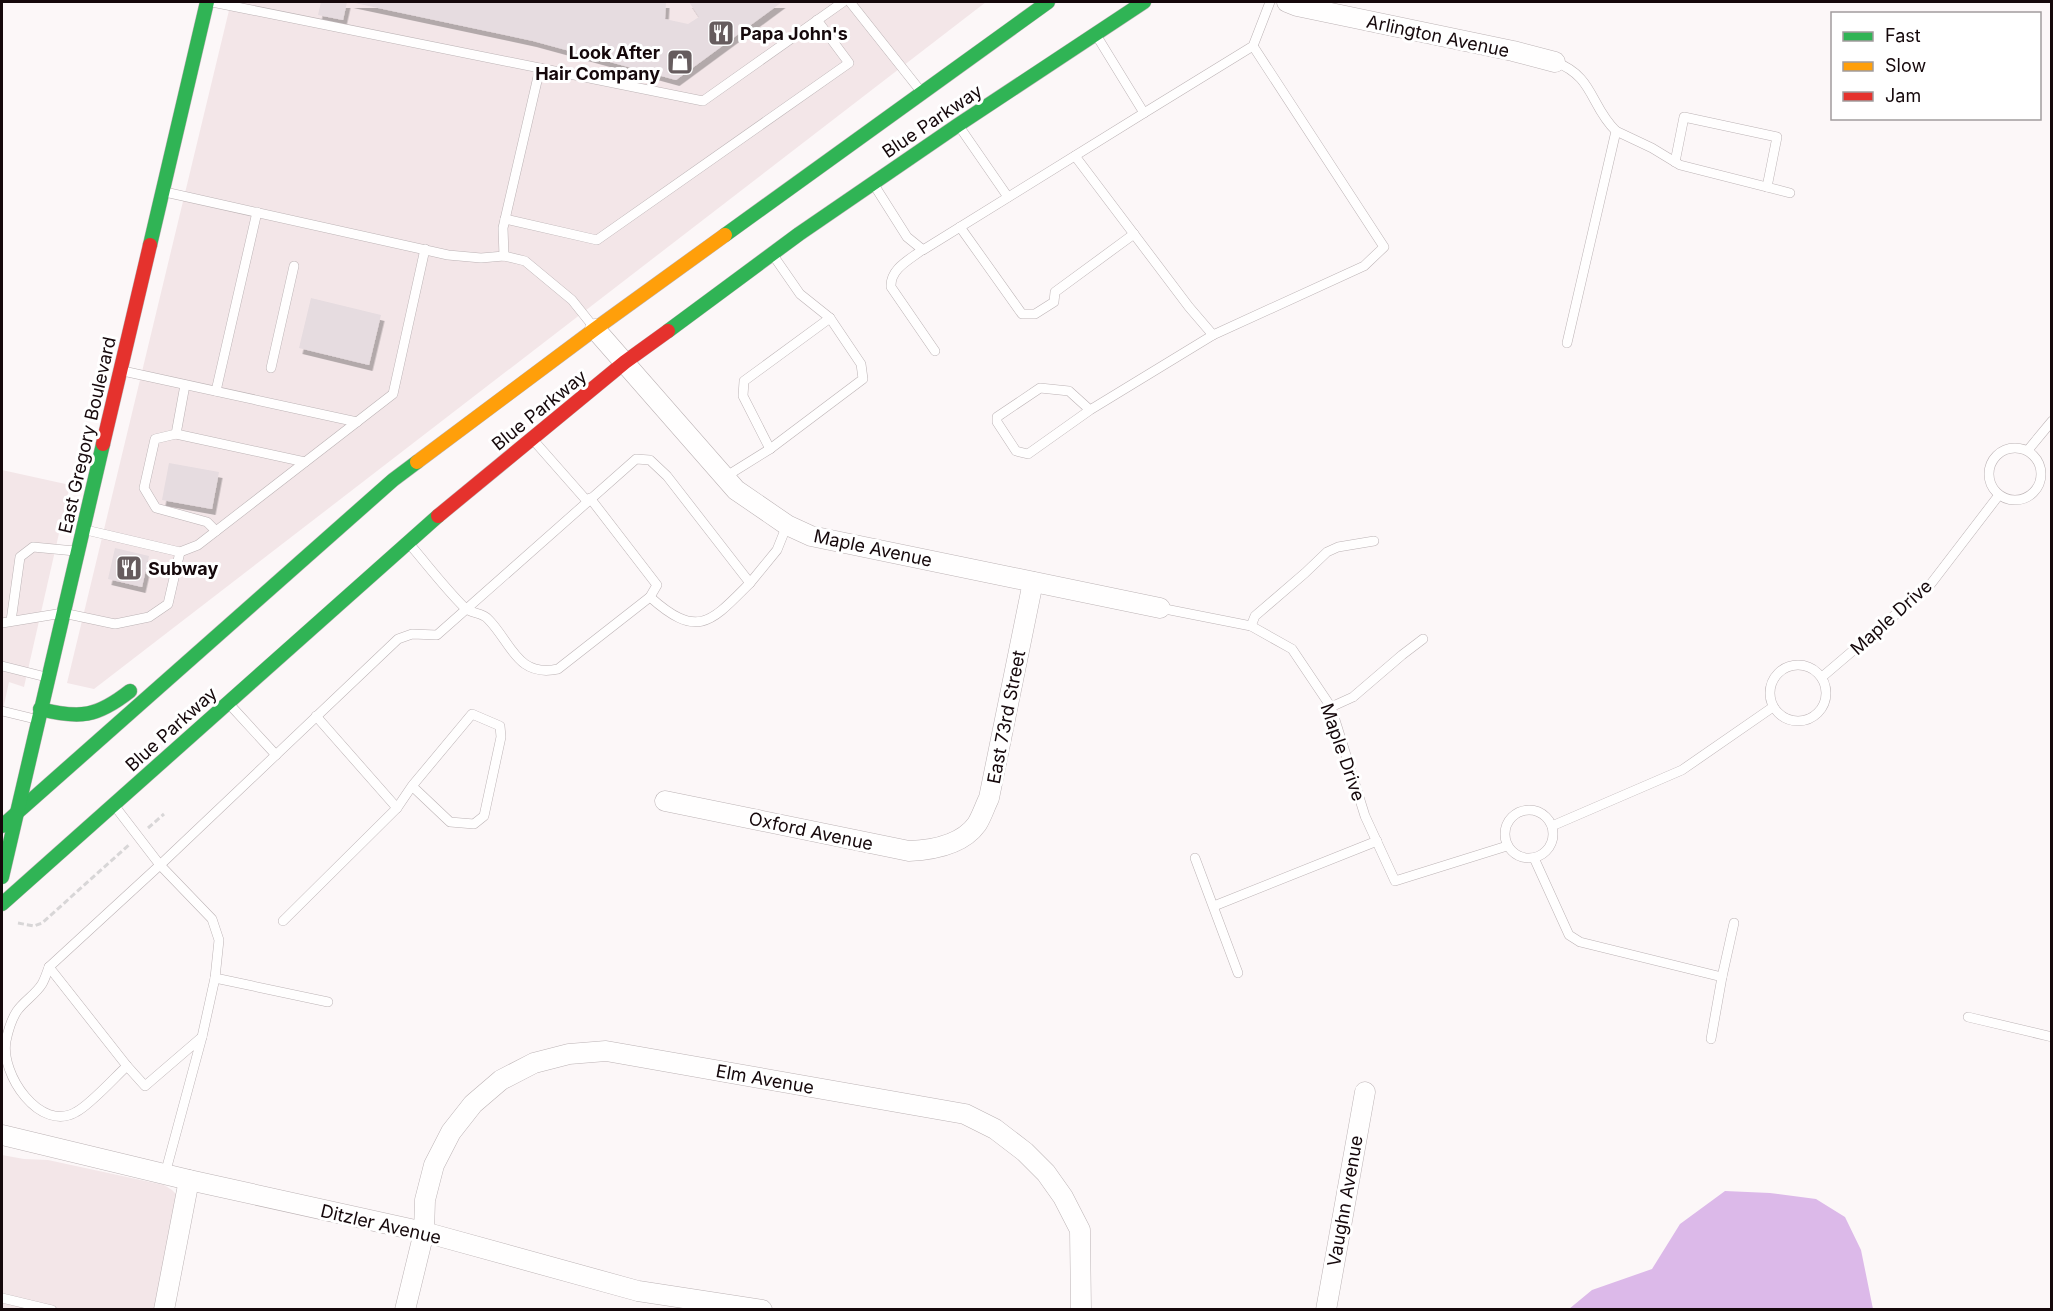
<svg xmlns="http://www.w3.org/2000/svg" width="2053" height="1311" font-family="Inter,sans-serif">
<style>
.built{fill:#f3e6e8}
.water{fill:#dcb9e9}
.building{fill:#e6dce0;filter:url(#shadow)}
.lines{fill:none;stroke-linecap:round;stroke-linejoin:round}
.lane-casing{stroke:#bcb3b5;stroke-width:10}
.street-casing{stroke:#bcb3b5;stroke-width:21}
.fast-casing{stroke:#bcb3b5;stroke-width:15}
.slow-casing{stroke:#bcb3b5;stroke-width:15}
.jam-casing{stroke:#bcb3b5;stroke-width:15}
.path{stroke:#d8d6d7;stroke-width:3;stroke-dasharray:6 3;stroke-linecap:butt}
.lane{stroke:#fffefe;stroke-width:9}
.street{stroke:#fffefe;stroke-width:20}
.fast{stroke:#30b455;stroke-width:14}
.slow{stroke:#ff9f0a;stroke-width:14}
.jam{stroke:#e5322d;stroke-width:14}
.labels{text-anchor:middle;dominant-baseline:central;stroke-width:6;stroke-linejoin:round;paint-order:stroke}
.poi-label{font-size:18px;font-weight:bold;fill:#15080b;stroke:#fff;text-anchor:start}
.street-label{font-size:18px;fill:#15080b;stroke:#fff}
</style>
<defs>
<filter id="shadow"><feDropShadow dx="3.5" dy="6" stdDeviation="0" flood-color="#0004"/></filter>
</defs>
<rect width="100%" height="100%" fill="#fcf7f8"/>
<g class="built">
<polygon points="231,2 986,2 94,689 67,683"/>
<polygon points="2,470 70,485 24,687 9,682 2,714"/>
<polygon points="2,1155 24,1159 48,1160 164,1185 172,1190 177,1195 155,1309 2,1309"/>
</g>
<polygon class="water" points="1725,1191 1770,1193 1816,1199 1845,1217 1861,1250 1873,1309 1569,1309 1592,1290 1652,1269 1680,1224"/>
<g class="building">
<polygon points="321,2 347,2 343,20 318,15"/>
<polygon points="350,2 666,2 665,19 688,24 699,17 689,2 782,2 676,80 533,41"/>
<polygon points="311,298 381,315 369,365 299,348"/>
<polygon points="169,463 219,472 212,509 162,500"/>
<polygon points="115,548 149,556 142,587 108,579"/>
</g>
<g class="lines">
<defs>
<g id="lane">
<polyline points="212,2 703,101 843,2"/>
<polyline points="850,2 919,89"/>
<path d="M1555,62C1594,76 1590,106 1616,131L1567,343"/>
<polyline points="1144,113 1253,46 1270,2"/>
<polyline points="961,129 1008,197"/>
<polyline points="1616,131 1652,148 1680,165 1790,193"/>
<polyline points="1075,156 1189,307 1213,335 1364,266 1384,247 1253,46"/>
<polyline points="1675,162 1684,117 1777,137 1767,187"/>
<polyline points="876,188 907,237 923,250 1144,113 1098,38"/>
<polyline points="165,192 448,255 481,258 504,256 525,261 572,300 592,325"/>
<polyline points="505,219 597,240 849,63 817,20"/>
<polyline points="960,227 1022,314 1035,314 1054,302 1055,292 1134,234"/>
<path d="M922,250C909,260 890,269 891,287L935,351"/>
<polyline points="504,256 503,228 540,68"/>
<polyline points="271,368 294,266"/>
<polyline points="123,371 357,422"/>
<polyline points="185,385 176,434 305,462"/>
<polyline points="216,391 257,212"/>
<polyline points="1090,410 1028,454 1016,451 997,422 997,417 1040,388 1069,391 1090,410 1213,335"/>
<polyline points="176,434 155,439 144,488 156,508 207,522 216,531"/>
<polyline points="535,442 587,501"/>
<circle cx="2015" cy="474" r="26"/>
<polyline points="770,449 863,379 861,364 830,318"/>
<polyline points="2028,450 2052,421"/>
<polyline points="725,477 770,449 743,396 744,381 830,318 800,294 775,258"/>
<polyline points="590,498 657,585 650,597"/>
<polyline points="86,530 180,552 198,545 393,394 425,249"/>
<path d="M412,547C429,567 445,588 464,607C470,614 482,612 488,619C511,642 517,678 558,669L650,597C698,640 711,622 750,583"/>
<polyline points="1160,608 1251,626 1292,649 1331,707 1365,816 1395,881 1507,846"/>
<polyline points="11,621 20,557 33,547 75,551"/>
<polyline points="2,623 63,613 115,624 149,617 168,604 180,552"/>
<polyline points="1251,626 1255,616 1305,573 1327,552 1338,547 1374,541"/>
<circle cx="1798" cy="693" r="28"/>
<polyline points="2,666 46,677"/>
<polyline points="1822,677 1930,585 1999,495"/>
<polyline points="231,706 276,755"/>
<polyline points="1331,707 1353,697 1402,655 1423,639"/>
<polyline points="2,711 35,719"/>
<polyline points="397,808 412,786 472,714 500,726 501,737 484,816 474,824 450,822 412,786"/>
<path d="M117,809L160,865L49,967C47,972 45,979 42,984C36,994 24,1001 17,1011C11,1020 8,1031 6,1041C0,1074 40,1133 76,1112C90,1105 115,1077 127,1066L145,1086L202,1037L165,1174"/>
<circle cx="1529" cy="834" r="24"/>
<polyline points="1552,826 1682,770 1773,707"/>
<polyline points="1195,858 1238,973"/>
<polyline points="1534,858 1569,935 1580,942 1722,977 1711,1039"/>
<polyline points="1214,906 1377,841"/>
<polyline points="283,921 397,808 316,716"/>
<polyline points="49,967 127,1066"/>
<polyline points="1722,977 1734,923"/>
<polyline points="215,978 328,1002"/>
<polyline points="1968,1017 2052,1037"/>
<polyline points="202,1037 215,978 219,940 212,919 160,865 398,639 412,634 437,635 636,459 650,460 667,476 750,583 777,550 787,525"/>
<polyline points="2,1298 52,1310"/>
</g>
<g id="street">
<polyline points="1287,2 1297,6 1513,51 1555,62"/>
<polyline points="595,329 736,490 787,525 811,536 1160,608"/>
<path d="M665,801L909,851C933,850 962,845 977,824C982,816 985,806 989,798L1033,582"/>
<polyline points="2,1135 189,1180 424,1232 638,1291 762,1310"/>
<polyline points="164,1310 189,1180"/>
<polyline points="405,1310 424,1232 425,1200 434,1165 451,1132 473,1104 501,1080 534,1063 569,1054 606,1051 965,1114 995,1129 1025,1152 1046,1173 1063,1197 1080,1230 1081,1310"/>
<polyline points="1326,1310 1365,1092"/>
</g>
<g id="fast">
<polyline points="725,235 1048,2"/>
<polyline points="150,245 207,2"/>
<polyline points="668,331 799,234 958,125 1144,2"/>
<path d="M40,709C80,719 97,717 130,691"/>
<polyline points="2,826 393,480 417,462"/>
<polyline points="2,877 103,444"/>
<polyline points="2,904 438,516"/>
</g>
<polyline id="slow" points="417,462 595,329 725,235"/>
<g id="jam">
<polyline points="103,444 150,245"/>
<polyline points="438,516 625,362 668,331"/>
</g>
</defs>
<use href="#lane" class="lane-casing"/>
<use href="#street" class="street-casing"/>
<use href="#fast" class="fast-casing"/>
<use href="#slow" class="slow-casing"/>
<use href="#jam" class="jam-casing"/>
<g class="path">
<polyline points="148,828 164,814"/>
<polyline points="18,923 34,926 42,923 130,844"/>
</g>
<use href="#lane" class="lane"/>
<use href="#street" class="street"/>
<use href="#fast" class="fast"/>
<use href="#slow" class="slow"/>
<use href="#jam" class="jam"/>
</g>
<defs>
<symbol id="restaurant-square" viewBox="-11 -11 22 22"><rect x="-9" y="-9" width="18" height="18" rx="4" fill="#665c5e" stroke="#fff"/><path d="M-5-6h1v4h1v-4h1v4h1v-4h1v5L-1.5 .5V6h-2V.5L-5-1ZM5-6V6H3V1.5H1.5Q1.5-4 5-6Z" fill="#fff"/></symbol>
<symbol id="shop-square" viewBox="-11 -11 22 22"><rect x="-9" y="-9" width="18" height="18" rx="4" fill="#665c5e" stroke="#fff"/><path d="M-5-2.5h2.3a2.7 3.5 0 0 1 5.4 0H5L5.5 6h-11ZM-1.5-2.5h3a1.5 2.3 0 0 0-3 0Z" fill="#fff"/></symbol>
</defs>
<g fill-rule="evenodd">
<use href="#restaurant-square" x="706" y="18" width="30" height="30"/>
<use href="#shop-square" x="665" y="47" width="30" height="30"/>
<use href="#restaurant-square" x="114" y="553" width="30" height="30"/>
</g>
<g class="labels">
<g class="poi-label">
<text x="740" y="33">Papa John's</text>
<text x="660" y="52" text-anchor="end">Look After<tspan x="660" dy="21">Hair Company</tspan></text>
<text x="148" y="568">Subway</text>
</g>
<g class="street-label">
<text transform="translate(1438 36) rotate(12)">Arlington Avenue</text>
<text transform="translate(932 121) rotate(-34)">Blue Parkway</text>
<text transform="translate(539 410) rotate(-39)">Blue Parkway</text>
<text transform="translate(87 435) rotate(-77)">East Gregory Boulevard</text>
<text transform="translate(873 548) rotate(12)">Maple Avenue</text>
<text transform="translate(1891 617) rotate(-42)">Maple Drive</text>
<text transform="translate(1006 717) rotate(-79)">East 73rd Street</text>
<text transform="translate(171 729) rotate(-42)">Blue Parkway</text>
<text transform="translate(1343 752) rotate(71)">Maple Drive</text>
<text transform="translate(811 831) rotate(12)">Oxford Avenue</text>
<text transform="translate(765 1079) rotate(10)">Elm Avenue</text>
<text transform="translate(1345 1201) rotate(-80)">Vaughn Avenue</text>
<text transform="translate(381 1224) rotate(13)">Ditzler Avenue</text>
</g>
</g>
<rect width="2053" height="1311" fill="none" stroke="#15080b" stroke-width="6"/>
<rect x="1831" y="12" width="210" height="108" fill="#ffffff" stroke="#a19c9d" stroke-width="1.5"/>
<rect x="1843" y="32" width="30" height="9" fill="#30b455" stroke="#a19c9d" stroke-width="1.5"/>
<text x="1885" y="42" font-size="18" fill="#15080b">Fast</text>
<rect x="1843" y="62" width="30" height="9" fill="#ff9f0a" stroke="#a19c9d" stroke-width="1.5"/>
<text x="1885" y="72" font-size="18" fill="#15080b">Slow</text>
<rect x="1843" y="92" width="30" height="9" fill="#e5322d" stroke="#a19c9d" stroke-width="1.5"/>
<text x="1885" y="102" font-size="18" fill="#15080b">Jam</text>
</svg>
